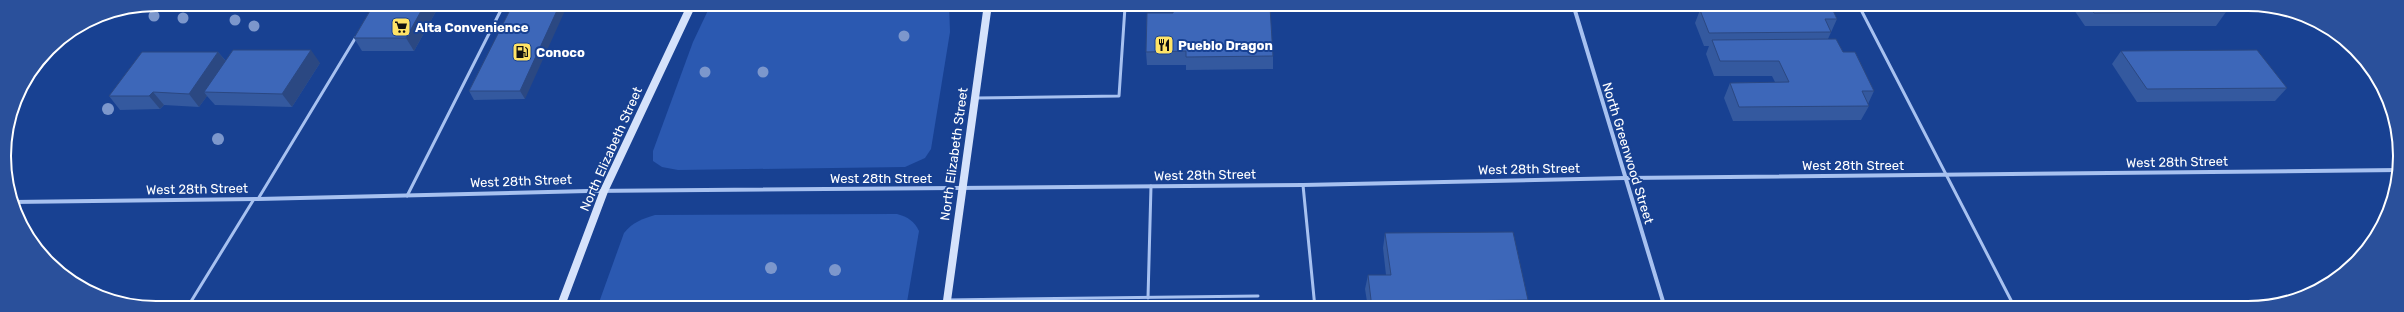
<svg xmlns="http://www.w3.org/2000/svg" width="2404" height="312" font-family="Rubik,sans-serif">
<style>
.green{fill:#2b59b1}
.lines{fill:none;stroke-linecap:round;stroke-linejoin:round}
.service{stroke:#a7c1f0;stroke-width:3}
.minor{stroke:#a7c1f0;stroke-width:4}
.tertiary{stroke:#a7c1f0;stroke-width:7}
.secondary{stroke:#d5e2fb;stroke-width:8}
.tree{fill:#7c97cc}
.wall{fill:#34599f}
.shaded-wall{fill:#2b4882}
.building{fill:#3d67b9;stroke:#2b4882}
.labels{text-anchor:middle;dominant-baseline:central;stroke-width:4;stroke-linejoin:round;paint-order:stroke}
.poi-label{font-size:13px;font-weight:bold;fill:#fff;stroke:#184192;text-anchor:start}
.street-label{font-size:13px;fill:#fff;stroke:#184192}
.rim{fill:none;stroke:#fff;stroke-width:2}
</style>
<rect width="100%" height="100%" fill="#184192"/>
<g class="green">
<polygon points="711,4 949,4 950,32 931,149 925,158 905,167 678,170 662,167 653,161 653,151 693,42"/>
<path d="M897,214C908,217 914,221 919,231L906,308H597L624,233C633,222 642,219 655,215Z"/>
</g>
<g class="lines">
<g class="service">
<polyline points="1858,4 2015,308"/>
<polyline points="976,98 1119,96 1125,7 989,8"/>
<polyline points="1303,185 1315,308"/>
<polyline points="407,196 504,4"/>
<polyline points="258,199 356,37"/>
<polyline points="1148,298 1151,186"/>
<polyline points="947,300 1258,296"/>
<polyline points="187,308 254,199"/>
</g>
<g class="minor">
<polyline points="1573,4 1665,308"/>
<polyline points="2352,48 2369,67"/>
<polyline points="12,202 258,199 588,191 1303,185 1625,178 2399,170"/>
</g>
<polyline class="tertiary" points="19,90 61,40"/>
<g class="secondary">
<polyline points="560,308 604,191 692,4"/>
<polyline points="946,308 988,4"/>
</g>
</g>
<g class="tree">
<circle cx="154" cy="16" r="5.5"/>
<circle cx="183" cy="18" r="5.5"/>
<circle cx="235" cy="20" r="5.5"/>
<circle cx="254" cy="26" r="5.5"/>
<circle cx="904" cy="36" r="5.5"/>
<circle cx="705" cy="72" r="5.5"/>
<circle cx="763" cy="72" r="5.5"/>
<circle cx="108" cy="109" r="6"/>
<circle cx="218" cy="139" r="6"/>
<circle cx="771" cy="268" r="6"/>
<circle cx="835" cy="270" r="6"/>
</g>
<g class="wall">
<polygon points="374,4 440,4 414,51 362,51 354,38"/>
<polygon points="513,4 525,99 474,100 469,91"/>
<polygon points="1687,4 1830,4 1837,19 1828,39 1843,52 1874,91 1868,104 1869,106 1861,120 1733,121 1724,98 1730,83 1775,82 1772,76 1714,76 1706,54 1709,46 1704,46 1695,23 1700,10 1743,10 1741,5 1687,6"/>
<polygon points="2070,4 2220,4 2226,12 2216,26 2085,26"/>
<polygon points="1147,13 1273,56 1273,69 1186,70 1186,65 1147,65 1146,52"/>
<polygon points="2121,51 2287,88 2275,101 2137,102 2112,64"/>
<polygon points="218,52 226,61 320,63 292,107 215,105 207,96 199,107 164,105 160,109 120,110 109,96"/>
<polygon points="1385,233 1528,300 1526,308 1368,308 1365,289 1368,275 1386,275 1383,248"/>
</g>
<g class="shaded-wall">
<polygon points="425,4 440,4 414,51 406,38"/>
<polygon points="560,4 568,4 525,99 520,91"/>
<polygon points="311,50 320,63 292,107 282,94"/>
<polygon points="218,52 229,65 204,92 207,96 199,107 189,94"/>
<polygon points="153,92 164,105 160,109 149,96"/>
</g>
<g class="building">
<polygon points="374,4 425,4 406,38 354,38"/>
<polygon points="513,4 560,4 520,91 469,91"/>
<polygon points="1752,4 1830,4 1837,19 1825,19 1831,32 1709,33 1700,10 1754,10"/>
<polygon points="2088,4 2220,4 2226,12 2094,13"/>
<polygon points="1270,7 1273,56 1186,57 1186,51 1146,52 1147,13 1173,13 1174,8"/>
<polygon points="1836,39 1843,52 1855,52 1874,91 1862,91 1869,106 1739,107 1730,83 1789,82 1779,61 1720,61 1712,40"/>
<polygon points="233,50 311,50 282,94 204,92"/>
<polygon points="2257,50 2287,88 2147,89 2121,51"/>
<polygon points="142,52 218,52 189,94 153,92 149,96 109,96"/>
<polygon points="1513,232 1528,300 1445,301 1446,308 1372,308 1368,275 1391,275 1385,233"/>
</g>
<defs>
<symbol id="supermarket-square" viewBox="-11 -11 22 22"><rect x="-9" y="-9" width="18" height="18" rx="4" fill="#ffe366" stroke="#184192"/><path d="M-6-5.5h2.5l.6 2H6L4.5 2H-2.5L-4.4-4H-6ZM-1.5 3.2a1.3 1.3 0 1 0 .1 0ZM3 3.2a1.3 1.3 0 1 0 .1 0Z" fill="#111"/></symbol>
<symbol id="restaurant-square" viewBox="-11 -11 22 22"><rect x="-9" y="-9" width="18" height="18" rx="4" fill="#ffe366" stroke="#184192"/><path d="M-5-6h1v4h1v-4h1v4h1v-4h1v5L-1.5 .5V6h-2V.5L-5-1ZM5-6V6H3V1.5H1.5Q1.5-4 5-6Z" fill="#111"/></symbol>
<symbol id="fuel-square" viewBox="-11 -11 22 22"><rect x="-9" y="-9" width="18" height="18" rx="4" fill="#ffe366" stroke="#184192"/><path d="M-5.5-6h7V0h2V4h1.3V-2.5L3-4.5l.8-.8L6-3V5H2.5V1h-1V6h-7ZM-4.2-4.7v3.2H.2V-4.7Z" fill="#111"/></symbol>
</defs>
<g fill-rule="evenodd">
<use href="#supermarket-square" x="390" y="16" width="22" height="22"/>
<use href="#restaurant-square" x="1153" y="34" width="22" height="22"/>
<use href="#fuel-square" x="511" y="41" width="22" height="22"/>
</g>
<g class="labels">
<g class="poi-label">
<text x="415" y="27">Alta Convenience</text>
<text x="1178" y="45">Pueblo Dragon</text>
<text x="536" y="52">Conoco</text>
</g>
<g class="street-label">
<text transform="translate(611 149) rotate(-66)">North Elizabeth Street</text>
<text transform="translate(1628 153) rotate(73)">North Greenwood Street</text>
<text transform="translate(954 154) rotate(-82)">North Elizabeth Street</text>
<text transform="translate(2177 162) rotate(-1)">West 28th Street</text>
<text x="1853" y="165">West 28th Street</text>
<text transform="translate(1529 169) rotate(-1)">West 28th Street</text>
<text transform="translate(1205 175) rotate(-1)">West 28th Street</text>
<text x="881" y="178">West 28th Street</text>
<text transform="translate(521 181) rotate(-2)">West 28th Street</text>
<text transform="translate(197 189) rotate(-1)">West 28th Street</text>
</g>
</g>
<path d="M0 0H2404V312H0ZM156 11H2248A145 145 0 0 1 2393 156V156A145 145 0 0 1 2248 301H156A145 145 0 0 1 11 156V156A145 145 0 0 1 156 11Z" fill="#2a509b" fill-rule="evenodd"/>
<path class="rim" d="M156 11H2248A145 145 0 0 1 2393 156V156A145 145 0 0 1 2248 301H156A145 145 0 0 1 11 156V156A145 145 0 0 1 156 11Z"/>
</svg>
